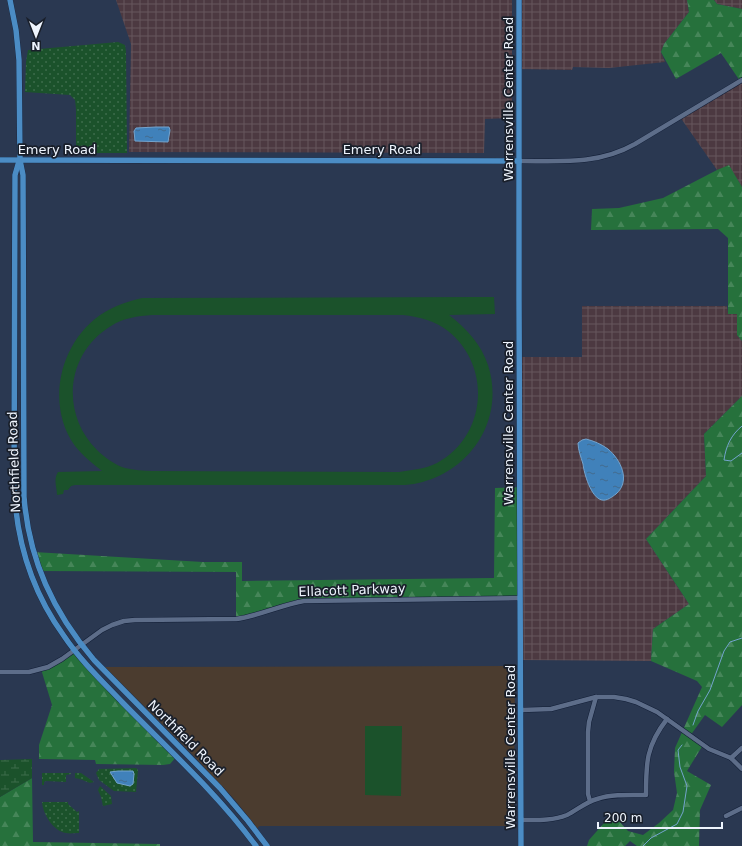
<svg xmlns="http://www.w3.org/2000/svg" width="742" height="846" font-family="'DejaVu Sans',sans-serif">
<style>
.industrial{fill:url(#industrial-grid)}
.education{fill:#4b3c2f}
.grass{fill:url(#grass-dots)}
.forest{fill:url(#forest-firs)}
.wetland{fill:url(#wetland-marsh)}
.garden{fill:#1b522b;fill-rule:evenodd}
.water{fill:url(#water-ripples);stroke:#74a4ce}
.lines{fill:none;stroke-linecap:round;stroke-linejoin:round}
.stream{stroke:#74a4ce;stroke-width:1}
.minor-casing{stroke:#121e36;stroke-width:5.5}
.major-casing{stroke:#121e36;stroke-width:6}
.minor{stroke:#5d6d89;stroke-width:4.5}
.major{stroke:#4b8cc4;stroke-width:5.5}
.labels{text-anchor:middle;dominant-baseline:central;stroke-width:3.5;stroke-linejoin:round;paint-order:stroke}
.street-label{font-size:13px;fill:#eef4fd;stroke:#191f2a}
</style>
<defs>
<pattern id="industrial-grid" width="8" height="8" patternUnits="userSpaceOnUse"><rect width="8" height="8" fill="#4c3941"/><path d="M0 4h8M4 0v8" fill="none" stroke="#66565d"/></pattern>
<pattern id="grass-dots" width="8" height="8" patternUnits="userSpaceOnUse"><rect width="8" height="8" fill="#1b522b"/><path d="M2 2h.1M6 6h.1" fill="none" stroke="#3c6c4b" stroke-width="1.8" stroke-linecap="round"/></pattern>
<pattern id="forest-firs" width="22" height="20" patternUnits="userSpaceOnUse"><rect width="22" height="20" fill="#26713c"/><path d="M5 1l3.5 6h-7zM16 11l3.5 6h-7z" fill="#468659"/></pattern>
<pattern id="wetland-marsh" width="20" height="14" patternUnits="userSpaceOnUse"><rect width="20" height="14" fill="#1b522b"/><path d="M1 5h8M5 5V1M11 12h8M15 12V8" fill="none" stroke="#3c6c4b"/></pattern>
<pattern id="water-ripples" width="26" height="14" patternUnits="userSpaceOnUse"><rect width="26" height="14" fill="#4081ba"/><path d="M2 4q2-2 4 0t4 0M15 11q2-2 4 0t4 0" fill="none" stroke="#436b8e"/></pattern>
</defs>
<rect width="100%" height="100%" fill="#2a3851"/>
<g class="industrial">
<polygon points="116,0 512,0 512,118 485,119 484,153 129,152 131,44"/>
<polygon points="519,0 687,0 689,12 664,44 661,52 665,62 609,68 573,67 572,70 519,69"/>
<polygon points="714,0 742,0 742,9 717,4"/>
<polygon points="742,80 742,187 729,166 717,170 680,117"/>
<polygon points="582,306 727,306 728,314 737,314 737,335 742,341 742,396 704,434 706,476 646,539 689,604 653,629 651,661 521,660 519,357 582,357"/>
</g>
<polygon class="education" points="515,666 514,826 260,826 258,827 258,829 235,800 192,754 105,667"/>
<g class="grass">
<polygon points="118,42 125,45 126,51 127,153 77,153 76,152 76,109 75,100 70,95 25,92 26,62 28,50"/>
<polygon points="136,768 138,770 136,792 114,791 99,780 96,773 99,769"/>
<polygon points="42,773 71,773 71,774 66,775 66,782 46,781 44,782 44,785 42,785"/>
<polygon points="75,773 81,773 94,782 90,783 80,779 75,778"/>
<polygon points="100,786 111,796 112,804 103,806 101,797 98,790"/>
<path d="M42,802H68V804L77,812L79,811V833C75,833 70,834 66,833C53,831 43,814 42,802Z"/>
</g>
<g class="forest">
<polygon points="687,0 714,0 717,4 742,9 742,80 740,81 721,53 676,79 661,52 664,44 689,12"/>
<polygon points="729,165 742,187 742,341 737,335 737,314 728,314 728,238 718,229 591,230 592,209 619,208 663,198 717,170"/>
<polygon points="742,396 742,705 722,727 705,715 690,736 703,745 687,771 711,785 700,810 699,846 637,846 630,841 625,846 587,846 589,840 604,823 617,819 628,831 643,835 659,823 673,810 677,793 674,772 675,748 702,687 697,681 651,661 653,629 689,604 646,539 706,476 704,434"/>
<polygon points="520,487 520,598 304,601 236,619 236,572 40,571 34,552 203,562 242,562 242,581 494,578 495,488"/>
<polygon points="74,650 177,756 170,764 163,765 96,764 95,760 39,759 39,745 52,705 41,669"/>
<polygon points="32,778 33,842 160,844 160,846 0,846 0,797"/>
</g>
<polygon class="wetland" points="32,759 32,778 0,797 0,760"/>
<g class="garden">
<path d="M479,297H494L495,314L449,315C467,329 481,344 488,365C507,424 464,480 405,485H75L71,486L68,490H64L63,494L57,495C57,487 53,480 58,472L102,471C92,463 83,456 75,446C44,403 61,338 105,312C117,305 129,301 142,298ZM152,315H403C420,317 435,321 448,331C492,366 487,436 437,463C425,469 412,470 399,472L152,471C143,471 134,470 125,468C115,465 104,457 97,450C60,413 66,353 111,326C123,318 138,316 152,315Z"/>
<polygon points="365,726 402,726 401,796 365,795"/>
</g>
<g class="water">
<polygon points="156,127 169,127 170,130 168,142 135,141 134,131 136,128"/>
<path d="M586,439C594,441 601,444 608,449C621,460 631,481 616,494C612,497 607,501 602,500C591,498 584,473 583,464C581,457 578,450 578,443L582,440Z"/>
<polygon points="118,771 133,771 134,774 133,784 130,786 117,783 110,772"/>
</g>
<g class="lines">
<g class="stream">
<path d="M742,426C731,435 726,446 724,460L731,461L742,453"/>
<polyline points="693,725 698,711 710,690 724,651 730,642 742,638"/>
<polyline points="643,846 651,838 677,824 683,812 687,786 680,767 678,750 682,745"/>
</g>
<defs>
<g id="minor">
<path d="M519,161C560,161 598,165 635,144L742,80"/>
<path d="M0,672H29L48,667L62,659L102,630L112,625L124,621L135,620L236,619C259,616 281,605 304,601L520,598"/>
<polyline points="521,710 551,709 596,697 614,697 626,699 636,702 657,712 709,749 731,758 742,769"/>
<polyline points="731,758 742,748"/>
<polyline points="590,801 588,794 588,732 589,722 596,697"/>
<polyline points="726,816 742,808"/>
<path d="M521,820C536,820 552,821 567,815C577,810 586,802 597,799C612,794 630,795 646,795C646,763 646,746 667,719"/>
</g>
<g id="major">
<path d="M10,0L16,30L19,60L20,160L23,175L24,497C29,560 53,612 94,660L220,788L248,821L267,846"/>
<polyline points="519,0 519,300 521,846"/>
<polyline points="0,160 519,161"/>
<path d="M19,161L15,175L14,485C16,539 32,592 64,636C80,660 102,681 122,702C168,749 217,793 256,846"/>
</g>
</defs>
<use href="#minor" class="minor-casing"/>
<use href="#major" class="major-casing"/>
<use href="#minor" class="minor"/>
<use href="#major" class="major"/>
</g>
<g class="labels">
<g class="street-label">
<text transform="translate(508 99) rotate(-90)">Warrensville Center Road</text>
<text x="57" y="149">Emery Road</text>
<text x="382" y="149">Emery Road</text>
<text transform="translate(508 423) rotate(-90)">Warrensville Center Road</text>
<text transform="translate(14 462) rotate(-92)">Northfield Road</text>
<text transform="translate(352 590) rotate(-2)">Ellacott Parkway</text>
<text transform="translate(186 738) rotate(45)">Northfield Road</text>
<text transform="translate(510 747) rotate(-90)">Warrensville Center Road</text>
</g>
</g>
<g transform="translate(36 36) rotate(180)" stroke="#191f2a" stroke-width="3" paint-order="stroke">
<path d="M0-3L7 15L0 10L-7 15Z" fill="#eef4fd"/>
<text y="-6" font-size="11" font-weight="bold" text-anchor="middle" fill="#eef4fd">N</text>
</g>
<path d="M598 822v6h124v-6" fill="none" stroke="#eef4fd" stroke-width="2"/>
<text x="604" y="822" font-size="12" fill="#eef4fd" stroke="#191f2a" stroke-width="3" paint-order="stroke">200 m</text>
</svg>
